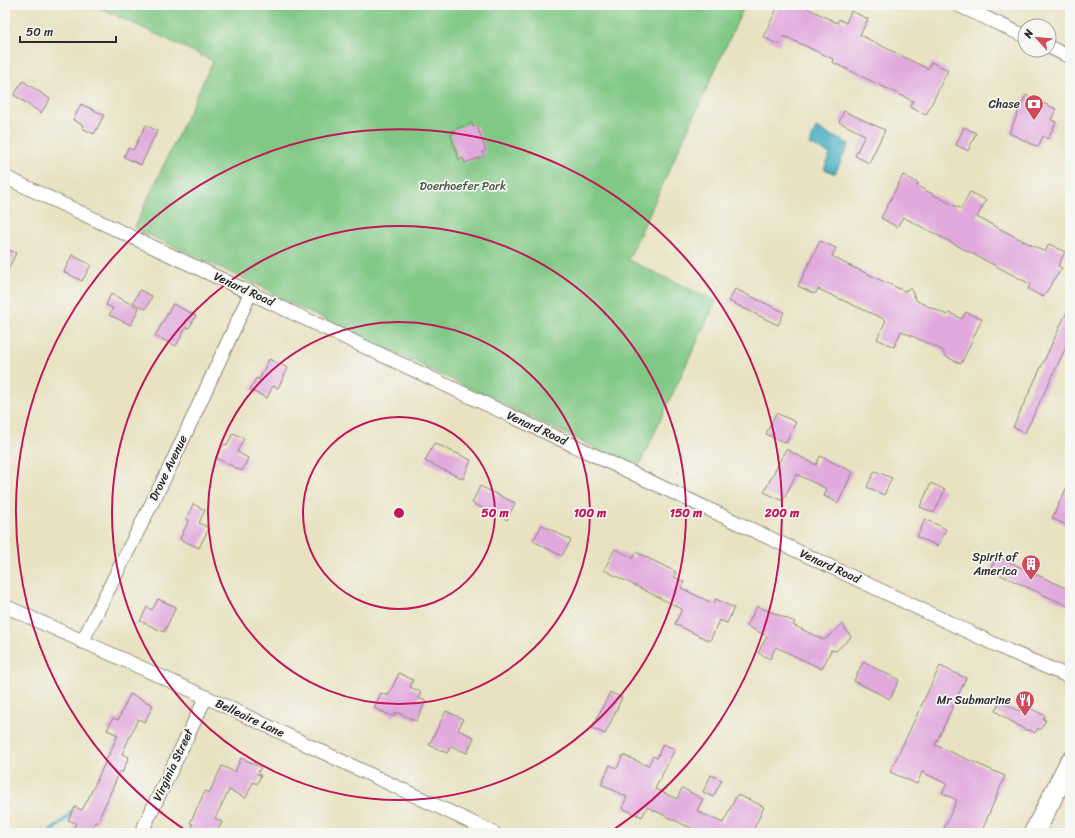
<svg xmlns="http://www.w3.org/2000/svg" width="1075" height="838" font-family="Sriracha,sans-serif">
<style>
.green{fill:#80c884;stroke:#567a58}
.water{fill:#40abbf;stroke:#366b75}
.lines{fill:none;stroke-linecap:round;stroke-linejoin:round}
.stream{stroke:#40abbf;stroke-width:4}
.building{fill:#e1a9dd}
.minor-casing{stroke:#8a8676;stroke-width:15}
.primary-casing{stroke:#8a8676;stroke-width:22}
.minor{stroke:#fff;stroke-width:13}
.primary{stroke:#fff;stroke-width:20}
.ring{fill:none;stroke:#c2185b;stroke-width:2}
.labels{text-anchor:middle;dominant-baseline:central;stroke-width:3.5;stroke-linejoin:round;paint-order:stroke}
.poi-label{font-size:12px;fill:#2b2b2b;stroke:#f6f6f2;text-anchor:end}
.park-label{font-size:12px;fill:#445a46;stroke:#f6f6f2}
.street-label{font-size:12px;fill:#2b2b2b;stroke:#f6f6f2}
.centre{fill:#c2185b;stroke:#f6f6f2;stroke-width:2}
.ring-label{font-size:12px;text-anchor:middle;font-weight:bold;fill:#c2185b;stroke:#f6f6f2;stroke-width:3.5;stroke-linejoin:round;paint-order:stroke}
</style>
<rect width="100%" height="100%" fill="#f6f6f2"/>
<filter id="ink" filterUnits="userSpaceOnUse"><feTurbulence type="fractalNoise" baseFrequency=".025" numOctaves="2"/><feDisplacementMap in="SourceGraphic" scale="8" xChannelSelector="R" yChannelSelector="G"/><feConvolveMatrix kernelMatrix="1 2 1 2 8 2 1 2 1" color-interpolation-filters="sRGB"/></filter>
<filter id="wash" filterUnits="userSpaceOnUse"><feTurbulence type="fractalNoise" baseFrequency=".012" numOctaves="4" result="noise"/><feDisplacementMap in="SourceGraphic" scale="16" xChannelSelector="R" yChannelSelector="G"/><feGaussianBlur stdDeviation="0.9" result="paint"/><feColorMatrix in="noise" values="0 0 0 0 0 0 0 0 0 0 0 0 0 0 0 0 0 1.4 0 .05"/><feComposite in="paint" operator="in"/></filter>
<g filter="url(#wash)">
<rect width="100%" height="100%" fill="#e8e2c1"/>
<polygon class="green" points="94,5 745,5 628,260 716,301 638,468 279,298 264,288 134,228 213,61"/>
<polygon class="water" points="816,128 849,144 835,174 824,169 830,154 809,144"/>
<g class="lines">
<polyline class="stream" points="49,833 69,816 70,812"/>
</g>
<g id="blocks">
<g class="building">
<polygon points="779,5 809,5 807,8 837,23 839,19 846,23 851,11 868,19 860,35 928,69 931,62 948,70 926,115 910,107 913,101 832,62 833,59 784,36 779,45 763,37"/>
<polygon points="23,81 50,99 41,113 14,95"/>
<polygon points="1026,95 1056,109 1051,120 1056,122 1048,139 1043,136 1038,147 1009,133"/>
<polygon points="81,104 104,115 94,134 82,128 83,125 73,120"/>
<polygon points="844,111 885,130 869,163 855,156 865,135 839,122"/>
<polygon points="472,123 473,127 477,126 486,151 482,152 484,156 465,163 463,158 459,160 451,135 454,133 453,130"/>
<polygon points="146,125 157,131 141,165 124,157 128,148 133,150"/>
<polygon points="964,127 976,133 968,151 956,145"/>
<polygon points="903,175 918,183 917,186 961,209 970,192 986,200 977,217 1045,252 1049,244 1065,252 1058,266 1062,268 1043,297 1028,289 1030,284 903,217 897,227 881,218"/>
<polygon points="820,241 836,248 832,256 844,263 904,291 910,288 917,301 947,315 950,313 962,319 966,312 982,319 961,364 945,356 942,350 901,331 894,347 877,339 886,320 818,289 815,294 798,286"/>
<polygon points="5,248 16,253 5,276"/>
<polygon points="72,255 91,265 82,281 64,272"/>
<polygon points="735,289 784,312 778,325 729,301"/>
<polygon points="140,290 152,296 146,309 133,303"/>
<polygon points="111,294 139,308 131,325 109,315 113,308 106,305"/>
<polygon points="173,304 196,316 189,328 186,327 176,346 155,336"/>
<polygon points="1070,305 1070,339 1025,433 1013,427"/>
<polygon points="269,359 288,368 278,388 273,386 267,398 250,390 256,378 259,380"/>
<polygon points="776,413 796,422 786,443 766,434"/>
<polygon points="233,433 244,438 237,452 248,458 242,471 216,458 224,444 227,445"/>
<polygon points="434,443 471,460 463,479 425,461"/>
<polygon points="786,449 816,465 820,456 853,472 838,503 824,496 827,489 796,474 783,501 764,492"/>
<polygon points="875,471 892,478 884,495 867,487"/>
<polygon points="1070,481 1070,527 1052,518"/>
<polygon points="931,483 945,490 934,513 920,507"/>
<polygon points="480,486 515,503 507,520 472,503"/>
<polygon points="193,504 205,510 199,523 209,528 199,548 180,539 189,520 186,519"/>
<polygon points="925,519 946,529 938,546 917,537"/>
<polygon points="542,525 571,540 562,556 533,541"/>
<polygon points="615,549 633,558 636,552 676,572 674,577 684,582 681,588 714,604 716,599 734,608 727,623 719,620 710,641 675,624 682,609 604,570"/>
<polygon points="996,556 1070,590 1070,607 990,570"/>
<polygon points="158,599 176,607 164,632 140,621 147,607 152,610"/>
<polygon points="757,606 795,622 793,625 824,640 842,624 851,637 836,651 831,650 822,669 776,647 770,659 758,653 767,636 747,626"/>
<polygon points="863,662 899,680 890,699 854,681"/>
<polygon points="940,666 966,678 935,745 1005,776 981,833 942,833 957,800 942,793 947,784 922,772 917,784 890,772"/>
<polygon points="399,673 413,680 410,687 421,692 418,698 426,701 416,721 396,712 394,717 374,708 381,693 388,696"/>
<polygon points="610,692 622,698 605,734 592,728"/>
<polygon points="130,694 153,705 145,722 138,719 122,754 129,757 122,773 120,771 97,823 95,822 90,833 71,833 76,823 68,820 75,807 82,810 88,799 118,735 107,730 113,718 118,720"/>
<polygon points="1000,701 1019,711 1023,704 1045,716 1043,719 1046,720 1040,730 1038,728 1035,733 1028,729 1027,731 995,711"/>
<polygon points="446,711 463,719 458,730 474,737 467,753 451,746 447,753 429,745"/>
<polygon points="663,744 675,749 655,789 677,799 682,788 703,799 697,811 723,823 737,795 750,800 764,807 752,833 701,833 647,807 642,817 622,808 627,797 601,784 610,765 617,768 623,755 648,766 653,756 657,758"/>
<polygon points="241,758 261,767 257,774 261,775 257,784 253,782 246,798 229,790 215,818 222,822 217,832 210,829 207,833 189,833 193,824 190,823 205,791 209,793 222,766 235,772"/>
<polygon points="711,775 722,780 713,797 703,792"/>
</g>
</g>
</g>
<g filter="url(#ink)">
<use href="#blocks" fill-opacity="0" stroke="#8a8676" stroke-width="1"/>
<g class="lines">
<defs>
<g id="minor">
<polyline points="958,5 1025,36"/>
<polyline points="1049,47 1070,57"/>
<polyline points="5,177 1009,651 1070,677"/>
<polyline points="5,606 206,697 494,833"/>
<polyline points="82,642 171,465 251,292"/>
<polyline points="141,833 206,697"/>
</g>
<polyline id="primary" points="1034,833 1070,762"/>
</defs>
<use href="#minor" class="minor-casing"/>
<use href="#primary" class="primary-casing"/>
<use href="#minor" class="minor"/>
<use href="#primary" class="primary"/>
</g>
</g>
<g class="ring">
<circle cx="399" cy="513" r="96"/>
<circle cx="399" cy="513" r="191"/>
<circle cx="399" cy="513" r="287"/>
<path d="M188 832A383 383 0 1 1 610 832"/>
</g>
<defs>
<symbol id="bank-pin" viewBox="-11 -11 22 30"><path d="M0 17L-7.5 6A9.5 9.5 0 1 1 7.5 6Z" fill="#d1495b" stroke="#f6f6f2"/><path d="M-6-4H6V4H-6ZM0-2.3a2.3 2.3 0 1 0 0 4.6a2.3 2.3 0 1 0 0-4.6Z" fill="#fff"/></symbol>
<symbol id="building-pin" viewBox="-11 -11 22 30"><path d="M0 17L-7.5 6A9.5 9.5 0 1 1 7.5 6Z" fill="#d1495b" stroke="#f6f6f2"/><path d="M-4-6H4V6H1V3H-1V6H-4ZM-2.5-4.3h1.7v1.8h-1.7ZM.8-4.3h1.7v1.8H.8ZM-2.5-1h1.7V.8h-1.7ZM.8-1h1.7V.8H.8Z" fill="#fff"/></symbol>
<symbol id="restaurant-pin" viewBox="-11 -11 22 30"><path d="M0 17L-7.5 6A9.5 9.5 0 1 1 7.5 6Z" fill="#d1495b" stroke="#f6f6f2"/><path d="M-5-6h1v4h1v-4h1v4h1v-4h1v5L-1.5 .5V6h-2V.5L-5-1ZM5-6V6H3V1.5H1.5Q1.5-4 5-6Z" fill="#fff"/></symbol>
</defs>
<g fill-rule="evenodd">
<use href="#bank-pin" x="1023" y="93" width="22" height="30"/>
<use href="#building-pin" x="1020" y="553" width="22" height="30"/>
<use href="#restaurant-pin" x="1014" y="689" width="22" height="30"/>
</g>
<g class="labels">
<g class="poi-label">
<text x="1020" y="104">Chase</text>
<text x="1017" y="557">Spirit of<tspan x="1017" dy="14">America</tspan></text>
<text x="1011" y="700">Mr Submarine</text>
</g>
<g class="park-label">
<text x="463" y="186">Doerhoefer Park</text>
</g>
<g class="street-label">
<text transform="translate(244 289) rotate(25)">Venard Road</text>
<text transform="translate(537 428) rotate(25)">Venard Road</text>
<text transform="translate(168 468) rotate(-64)">Drove Avenue</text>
<text transform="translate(830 566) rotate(25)">Venard Road</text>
<text transform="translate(250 718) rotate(25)">Belleaire Lane</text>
<text transform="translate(173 765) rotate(-65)">Virginia Street</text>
</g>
</g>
<circle cx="399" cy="513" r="6" class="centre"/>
<g class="ring-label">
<text x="495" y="517">50 m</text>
<text x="590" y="517">100 m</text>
<text x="686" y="517">150 m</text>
<text x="782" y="517">200 m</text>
</g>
<rect width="1075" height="838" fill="none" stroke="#f6f6f2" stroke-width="20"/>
<g transform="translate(1037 38) rotate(297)"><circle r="19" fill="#f6f6f2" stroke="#a5a5a2"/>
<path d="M0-3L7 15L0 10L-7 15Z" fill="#d1495b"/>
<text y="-6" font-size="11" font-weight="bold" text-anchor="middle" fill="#2b2b2b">N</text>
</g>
<path d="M20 36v6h96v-6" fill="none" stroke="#2b2b2b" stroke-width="2"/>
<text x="26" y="36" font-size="12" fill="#2b2b2b" stroke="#f6f6f2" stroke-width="3" paint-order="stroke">50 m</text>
</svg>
